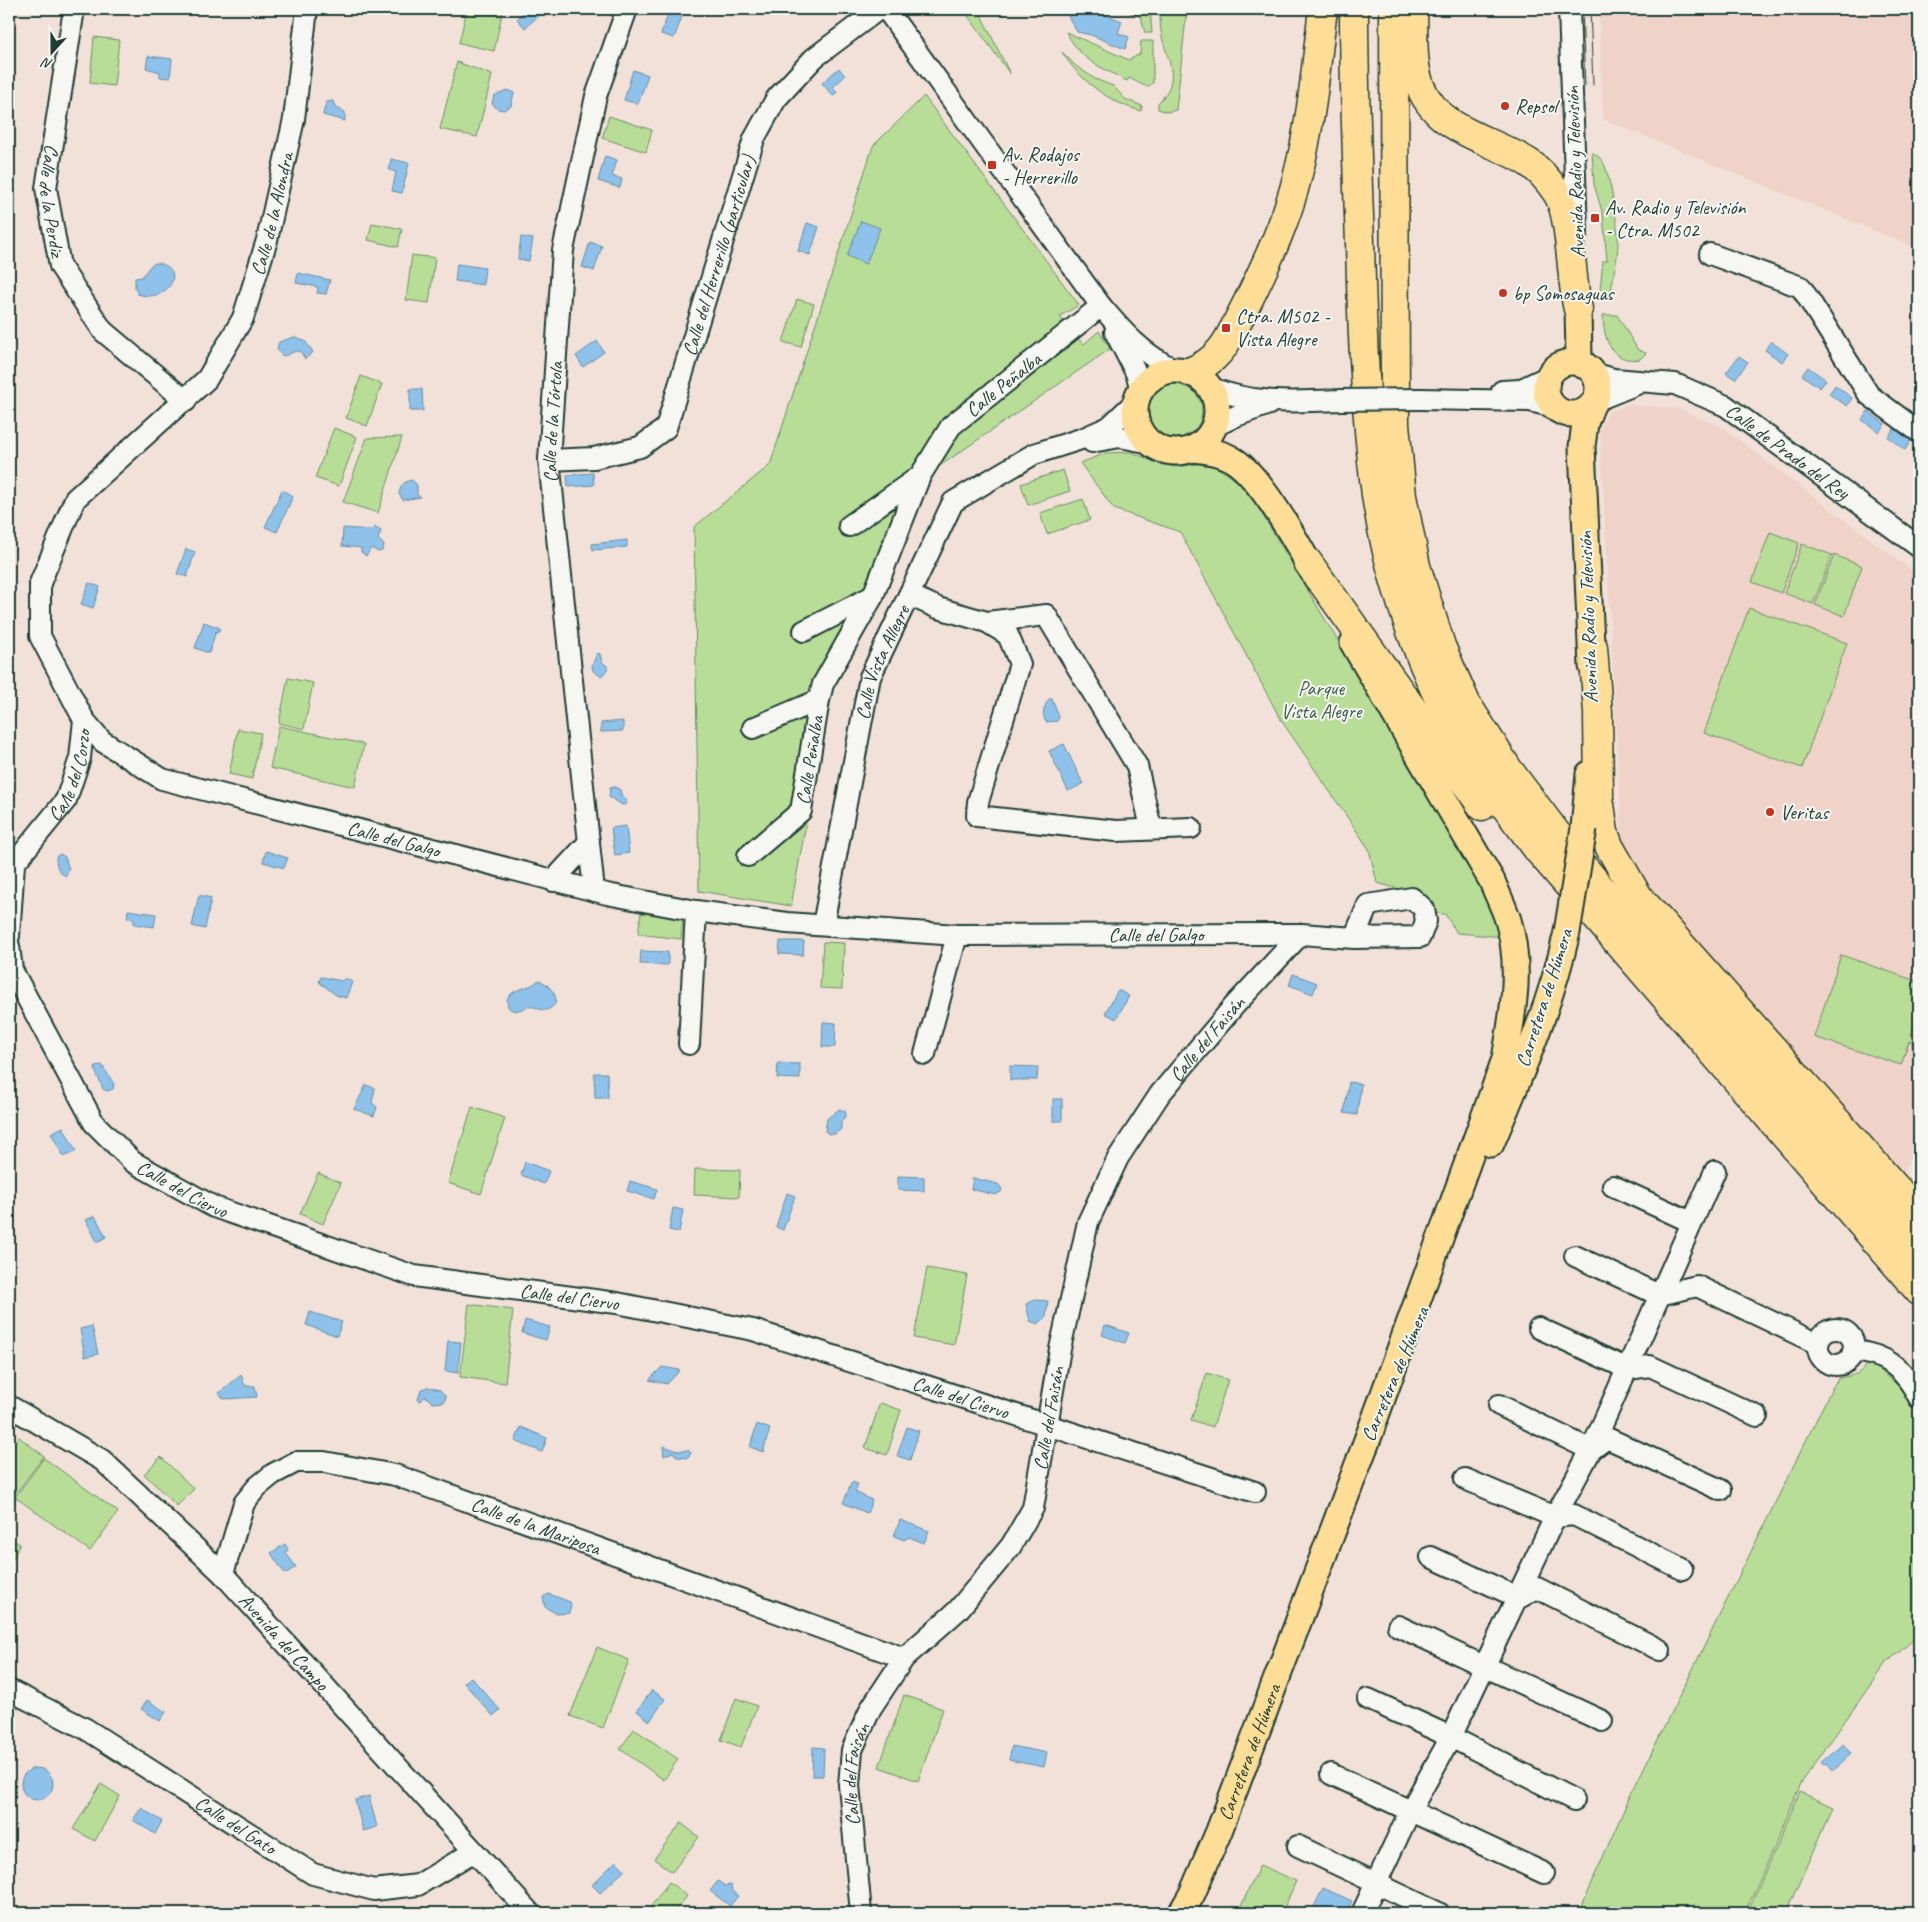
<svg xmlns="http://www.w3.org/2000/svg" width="1928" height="1922" font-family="Caveat,sans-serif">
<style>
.built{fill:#efd2c8}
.green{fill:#b7dd97;stroke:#6b8d66}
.water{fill:#8fc2eb;stroke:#628da2}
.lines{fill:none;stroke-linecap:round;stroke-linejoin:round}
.minor-casing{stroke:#1f3d34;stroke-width:24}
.major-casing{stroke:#1f3d34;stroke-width:29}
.highway-casing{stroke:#1f3d34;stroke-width:31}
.minor{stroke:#f6f6f2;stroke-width:20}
.major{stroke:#fedd96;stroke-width:25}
.highway{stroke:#fedd96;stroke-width:28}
.tram{stroke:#1f3d34;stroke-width:1}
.minor-bridge-casing{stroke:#1f3d34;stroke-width:24;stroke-linecap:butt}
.major-bridge-casing{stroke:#1f3d34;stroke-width:29;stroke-linecap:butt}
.minor-bridge{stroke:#f6f6f2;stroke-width:20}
.major-bridge{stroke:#fedd96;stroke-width:25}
.poi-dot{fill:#c8321e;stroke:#f6f6f2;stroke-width:2}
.labels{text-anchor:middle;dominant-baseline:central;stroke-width:4;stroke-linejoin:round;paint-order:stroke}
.poi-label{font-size:20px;fill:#1f3d34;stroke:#f6f6f2;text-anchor:start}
.street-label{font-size:20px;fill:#1f3d34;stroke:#f6f6f2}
.park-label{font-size:20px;fill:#3d5d48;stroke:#f6f6f2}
</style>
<rect width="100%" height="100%" fill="#f2e1d9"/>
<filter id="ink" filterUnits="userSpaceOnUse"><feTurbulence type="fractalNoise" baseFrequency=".02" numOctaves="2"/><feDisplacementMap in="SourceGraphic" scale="10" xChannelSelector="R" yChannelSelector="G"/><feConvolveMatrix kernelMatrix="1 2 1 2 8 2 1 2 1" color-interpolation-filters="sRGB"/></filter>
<g filter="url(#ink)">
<g class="built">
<polygon points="1599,9 1919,9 1919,249 1603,119"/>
<polygon points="1626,405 1677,408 1723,428 1919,576 1919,1133 1903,1175 1655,896 1622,839 1600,430 1608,413"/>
</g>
<g class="green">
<polygon points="467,9 503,9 494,51 459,43"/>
<polygon points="963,9 978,9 1010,74"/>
<polygon points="1121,9 1150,9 1152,33 1145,33 1141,17"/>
<path d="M1160,9H1187L1176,110L1167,112L1158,109V103C1181,80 1169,64 1162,37C1160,28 1160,18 1160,9Z"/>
<path d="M1066,32L1129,60L1140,54L1141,41H1153V83L1147,87L1129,78L1127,81C1097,65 1083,62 1066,32Z"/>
<polygon points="94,37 119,40 114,86 90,83"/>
<path d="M1062,52L1076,66L1095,79L1113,86L1125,99L1142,106L1141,111C1110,103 1079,80 1062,52Z"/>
<polygon points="457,62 492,75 477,137 440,129"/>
<polygon points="924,96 1079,305 1060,316 1070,333 1084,344 1099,331 1110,349 931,472 887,587 832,681 791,906 699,891 694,527 770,465 873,146"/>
<polygon points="609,116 652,130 646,152 602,138"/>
<path d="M1592,152C1598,156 1602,159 1605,166C1611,182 1618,225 1618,242C1618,262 1611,280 1611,299H1599L1603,261H1607L1603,215L1594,184Z"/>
<polygon points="372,223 402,229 398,247 368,240"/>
<polygon points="412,255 435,258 429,303 406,300"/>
<polygon points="797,299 814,304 801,347 783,342"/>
<path d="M1603,315H1617L1638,350L1646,353L1640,359C1612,364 1603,339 1603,315Z"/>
<polygon points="361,376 382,384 367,426 346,418"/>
<circle cx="1175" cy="411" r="27"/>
<polygon points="334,428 357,437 339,486 315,478"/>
<polygon points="402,437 378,513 343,502 367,438"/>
<polygon points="1132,452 1159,464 1176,467 1198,464 1215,466 1246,487 1353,666 1505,929 1504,937 1457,933 1445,914 1432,913 1417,894 1377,883 1369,849 1281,720 1180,532 1114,509 1080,463 1106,453"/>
<polygon points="1063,470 1070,491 1028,505 1021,484"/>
<polygon points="1083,499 1090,520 1047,534 1040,513"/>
<polygon points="1770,532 1799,543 1781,593 1752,582"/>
<polygon points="1802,544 1832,555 1813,604 1784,593"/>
<polygon points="1834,555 1862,566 1844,616 1815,605"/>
<polygon points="1749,608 1847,643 1802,768 1704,733"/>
<polygon points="288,678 313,683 304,729 279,723"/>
<polygon points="279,726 364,744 355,787 270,768"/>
<polygon points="238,729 261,733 252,779 229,774"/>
<polygon points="641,913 683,918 681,939 638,934"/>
<polygon points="823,942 844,943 842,989 820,988"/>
<polygon points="1841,955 1919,982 1919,1010 1911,1035 1915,1037 1917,1034 1919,1035 1919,1049 1912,1046 1913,1042 1909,1041 1901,1065 1814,1037"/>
<polygon points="472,1107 505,1118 481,1194 448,1183"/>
<polygon points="695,1169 740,1170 739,1197 694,1195"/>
<polygon points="318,1173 341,1183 323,1224 300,1214"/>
<polygon points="927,1268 967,1275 954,1345 914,1338"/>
<polygon points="469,1304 513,1310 505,1383 460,1377"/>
<path d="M1867,1360L1906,1392L1919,1418V1635L1885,1664L1802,1782L1745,1913H1578L1631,1794L1832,1388L1839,1378C1854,1375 1863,1375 1867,1360Z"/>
<polygon points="1207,1373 1228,1380 1213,1427 1191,1420"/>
<polygon points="880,1403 901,1410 887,1455 865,1448"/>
<polygon points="19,1437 44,1456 13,1497 9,1493 9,1451"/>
<polygon points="161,1457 194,1489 177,1506 144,1474"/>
<polygon points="44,1458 118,1512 90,1551 15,1497"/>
<polygon points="9,1538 20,1544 9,1566"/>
<polygon points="597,1647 629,1660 603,1728 570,1716"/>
<polygon points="904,1695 943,1709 918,1781 879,1767"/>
<polygon points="736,1698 757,1706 741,1747 721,1740"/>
<polygon points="634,1729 678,1759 664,1780 620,1749"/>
<polygon points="101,1784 120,1796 95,1841 73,1829"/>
<polygon points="1800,1792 1833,1807 1787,1913 1747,1913"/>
<polygon points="681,1823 699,1837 672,1872 654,1859"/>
<polygon points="1260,1865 1296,1881 1282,1913 1238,1913"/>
<polygon points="669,1882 687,1896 674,1913 646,1913"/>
</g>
<g class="water">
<polygon points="527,9 546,9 525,28 517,19"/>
<polygon points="670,9 683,14 674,38 661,34"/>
<polygon points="1064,9 1090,9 1122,21 1118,33 1129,37 1125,49 1091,35 1077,32"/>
<polygon points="148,56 172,59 170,78 160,77 160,72 146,68"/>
<polygon points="839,68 845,76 833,87 837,92 833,96 822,83"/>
<polygon points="633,70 648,75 638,104 624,100"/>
<polygon points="507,90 514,93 511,106 504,110 498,109 492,104 494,96"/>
<polygon points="333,101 335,107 345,112 345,121 323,115 326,102"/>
<polygon points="605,156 617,160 612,176 622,179 620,188 598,181"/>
<polygon points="391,159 409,163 402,193 392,191 396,172 389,170"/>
<polygon points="861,221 880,228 866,264 847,256"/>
<polygon points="807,223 819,227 810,255 798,251"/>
<polygon points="521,237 533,239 529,261 518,259"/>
<polygon points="590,242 602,246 594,271 582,267"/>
<path d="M156,263C190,267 167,305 138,294L135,289V278L142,277L150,266Z"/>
<polygon points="457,264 485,268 483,285 455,281"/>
<polygon points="298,273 330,280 326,294 317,293 318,287 296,283"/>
<path d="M294,337L305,341L313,352L305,359L301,352L297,351C288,353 282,362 277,348L279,342Z"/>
<polygon points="597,341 604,352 583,367 576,356"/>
<polygon points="1771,341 1788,354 1782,362 1765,350"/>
<polygon points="1739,356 1748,362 1735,379 1726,373"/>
<polygon points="1808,367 1826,380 1820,388 1802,375"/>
<polygon points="1835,385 1852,398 1847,406 1829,394"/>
<polygon points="410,389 422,389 423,411 410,411"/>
<polygon points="1868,411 1885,424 1879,432 1862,420"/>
<polygon points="1894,429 1911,441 1905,450 1888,437"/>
<polygon points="593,473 594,485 568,487 567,475"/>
<path d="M412,480L417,485V495L421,497L403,500L399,494C400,486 404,481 412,480Z"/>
<polygon points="282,490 293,496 277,532 265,527"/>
<polygon points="375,527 381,531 378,539 384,545 382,551 378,552 371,548 366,556 361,552 361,548 342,546 343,528 372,530"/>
<polygon points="627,540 627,547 593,550 592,544"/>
<polygon points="186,549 195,552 187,577 177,574"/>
<polygon points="89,583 100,587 93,608 81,604"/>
<polygon points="204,622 220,628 218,632 216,631 209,653 195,648"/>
<polygon points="597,653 600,654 602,662 607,666 608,670 601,676 593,671 592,666"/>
<path d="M1049,699H1052L1059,718L1057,721L1046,722C1041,715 1044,706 1049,699Z"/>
<polygon points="623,721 623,731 601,732 601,723"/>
<polygon points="1064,744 1083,784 1068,791 1049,751"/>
<polygon points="615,787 620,790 622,797 626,799 627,804 622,805 609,797 610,788"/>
<polygon points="626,826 629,853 615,855 611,828"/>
<polygon points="266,851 288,858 284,868 263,862"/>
<path d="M60,854L65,857L69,869L66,876C58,873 56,865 56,857Z"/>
<polygon points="199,895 211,898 205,929 192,926"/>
<polygon points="128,910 156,914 154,927 134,924 134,919 127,918"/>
<polygon points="780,941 804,941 803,955 779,954"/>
<polygon points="641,951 668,952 668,965 640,964"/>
<polygon points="1293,974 1317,983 1313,994 1289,985"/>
<polygon points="321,977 342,981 345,978 352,982 346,998 336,995 319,982"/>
<path d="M539,980C549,984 565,1001 549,1009C543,1012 539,1008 534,1007C523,1005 517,1016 508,1007L507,999C515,986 527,991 539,980Z"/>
<polygon points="1118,990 1129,996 1116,1019 1105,1013"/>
<polygon points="823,1022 836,1023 835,1047 822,1047"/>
<polygon points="778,1063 800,1064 800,1079 777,1078"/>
<polygon points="102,1065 114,1084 113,1089 107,1091 103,1089 95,1070 96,1066"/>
<polygon points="1010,1066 1038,1067 1037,1080 1010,1080"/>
<polygon points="594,1073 607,1073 608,1098 595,1098"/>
<polygon points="1349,1082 1361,1084 1357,1115 1344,1113"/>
<polygon points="366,1085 375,1088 372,1103 377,1107 374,1116 354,1109"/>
<rect x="1053" y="1099" width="9" height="22"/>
<polygon points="839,1109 845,1111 846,1115 841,1122 841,1129 835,1134 829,1134 825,1131 827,1119"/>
<polygon points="63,1127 76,1151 64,1157 51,1133"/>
<polygon points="525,1162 549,1171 544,1184 521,1175"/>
<polygon points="898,1176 924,1177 924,1191 898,1190"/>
<polygon points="973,1178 998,1184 1002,1189 1001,1192 995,1195 971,1189"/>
<polygon points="630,1181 657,1189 654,1199 627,1191"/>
<polygon points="787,1193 795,1196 783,1230 776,1227"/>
<polygon points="673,1208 683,1210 679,1232 669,1230"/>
<polygon points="95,1216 106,1237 97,1242 86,1220"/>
<polygon points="1035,1300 1048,1301 1046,1317 1038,1324 1030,1321 1026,1304"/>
<polygon points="310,1312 342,1322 337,1336 306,1325"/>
<polygon points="525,1320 550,1327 546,1340 522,1333"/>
<polygon points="1105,1325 1129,1333 1125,1343 1102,1335"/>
<polygon points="92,1326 98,1354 85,1357 80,1329"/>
<polygon points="448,1341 461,1342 458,1373 445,1371"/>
<polygon points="662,1367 680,1370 667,1384 649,1380"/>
<polygon points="241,1375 245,1386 255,1386 257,1397 224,1399 219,1393"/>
<polygon points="427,1387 440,1390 446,1397 444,1402 433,1403 425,1396 421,1401 418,1400 421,1390"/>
<polygon points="757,1424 770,1429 763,1452 750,1447"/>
<polygon points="521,1427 547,1438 542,1452 515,1441"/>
<polygon points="907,1427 919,1431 910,1460 897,1456"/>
<polygon points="663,1446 679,1451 688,1450 691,1453 688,1458 677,1457 673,1452 664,1456"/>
<polygon points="852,1482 858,1484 855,1492 872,1500 867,1513 843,1503"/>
<polygon points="900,1520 929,1531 924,1543 909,1537 904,1540 894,1536"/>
<polygon points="285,1544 288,1549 286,1553 296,1567 285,1574 271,1553"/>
<polygon points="549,1594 570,1602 571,1606 569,1613 557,1614 545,1607 543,1597"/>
<polygon points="471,1677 500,1710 493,1716 464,1683"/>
<polygon points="652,1690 665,1699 650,1721 637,1711"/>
<polygon points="147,1700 166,1712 160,1721 141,1709"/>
<polygon points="1843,1744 1851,1754 1833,1770 1827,1763 1823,1765 1821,1762"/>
<polygon points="1012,1746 1047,1753 1044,1767 1009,1760"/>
<polygon points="813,1747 824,1748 823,1776 812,1776"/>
<circle cx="37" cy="1784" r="16"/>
<polygon points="369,1796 377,1827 363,1831 355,1800"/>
<polygon points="141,1808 162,1821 155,1834 133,1820"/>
<polygon points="616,1861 625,1870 600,1893 592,1885"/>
<polygon points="718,1881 725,1886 731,1885 732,1891 738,1896 730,1906 710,1891"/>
<polygon points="1323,1888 1352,1901 1346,1913 1311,1913"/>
</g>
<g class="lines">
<defs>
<g id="minor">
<path id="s1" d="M74,9L46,188L60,266L103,331L186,401"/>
<path d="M886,9L1101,306C1122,331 1143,355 1174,369"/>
<polyline points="1569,9 1577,232"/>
<polyline points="1710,254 1801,287 1869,395 1919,432"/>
<polyline points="1115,332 1136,373 1141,389"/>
<path id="s2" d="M1593,373L1614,379L1675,384L1726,406L1919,547"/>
<path d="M1209,387C1253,405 1295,402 1341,400"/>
<polyline points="1502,391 1519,390 1549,376"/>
<polyline points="1419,399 1530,401 1555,407"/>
<polyline points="1595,401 1637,384"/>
<polyline points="1213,427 1236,416 1269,404"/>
<polyline points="1092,442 1120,437 1151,443"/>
<path id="s3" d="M549,460L594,458L640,447L666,428L754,139L776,99L814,58L879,9"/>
<polyline points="849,526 920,476"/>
<polyline points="909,595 938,608 987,622 1008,635 1020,664 978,802 977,816 1116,831 1191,828"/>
<polyline points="987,622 1046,615 1137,766 1151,828"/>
<polyline points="804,631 873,596"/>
<path id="s4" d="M84,720L102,741L162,779L607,894L696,911L787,923L957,935L1301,934L1354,938L1420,937L1426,921L1424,909L1412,898L1368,905L1354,938"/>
<polyline points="753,728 819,700"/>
<path id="s5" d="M748,856L801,811L819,700L823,684L873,596L920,476L951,426L1101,306"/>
<polyline points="9,860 14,864 9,936"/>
<path id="s6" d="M9,870L66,800L80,758L84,720L40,636V583L75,499L207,379L243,318L267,240L294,119L307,9"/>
<polyline points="553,881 589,842"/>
<path id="s7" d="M594,891L549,460L563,250L596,96L627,9"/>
<path id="s8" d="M823,925L870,677L953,502L1034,454L1084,438L1109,427L1135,402"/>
<path id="s9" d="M9,946L12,970L94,1123L133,1162L214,1207L414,1276L617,1303L753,1330L1255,1492"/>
<polyline points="689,1044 696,911"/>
<polyline points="925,1054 957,935"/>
<polyline points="1613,1186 1691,1222"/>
<polyline points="1575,1256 1659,1295 1697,1286 1818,1344"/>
<polyline points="1539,1328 1628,1369 1650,1366 1757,1416"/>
<circle cx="1836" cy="1347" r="18"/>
<path d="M1853,1351C1886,1354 1905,1369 1919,1398"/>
<polyline points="1499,1405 1591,1450 1607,1438 1721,1490"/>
<path id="s10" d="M9,1406L102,1460L223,1574L530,1913"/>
<polyline points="1465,1479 1555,1517 1574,1515 1682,1569"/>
<polyline points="1431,1557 1519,1598 1537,1588 1660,1650"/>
<path id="s11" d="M223,1574L244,1503L257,1487L273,1474L296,1462H324L395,1475L904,1658"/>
<polyline points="1398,1626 1602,1721"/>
<path id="s12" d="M9,1690L86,1729L313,1874L374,1890L418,1885L473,1852"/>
<polyline points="1368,1699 1451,1737 1574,1800"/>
<polyline points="1331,1774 1544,1873"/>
<polyline points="1298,1846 1439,1913"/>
<path id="s13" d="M861,1913L849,1785L852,1750L871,1708L904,1658L958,1610L1011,1546L1033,1508L1060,1349L1088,1222L1118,1158L1160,1094L1234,1006L1301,934"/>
<polyline points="1362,1913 1410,1811 1451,1737 1555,1517 1591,1450 1715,1171"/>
</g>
<g id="major">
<polyline points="1578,309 1579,358 1582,365"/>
<circle cx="1572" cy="388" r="26"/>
<circle cx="1176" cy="411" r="41"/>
<polyline points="1591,407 1585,423 1582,447 1592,666"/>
<path d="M1191,449C1206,450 1222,452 1235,461C1262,479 1301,549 1317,579"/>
<path d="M1353,643L1492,881C1497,894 1504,907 1508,920C1522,966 1513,1013 1505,1059L1365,1446"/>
<polyline points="1584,828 1589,774"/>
<path d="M1491,1144C1520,1075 1551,1005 1567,932"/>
<path id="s14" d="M1181,1913L1192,1894L1219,1831L1371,1430"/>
</g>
<g id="highway">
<path d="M1354,9C1354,87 1357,165 1360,243C1362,327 1365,412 1376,495C1387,570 1413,646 1446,714C1470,763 1505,806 1538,850L1919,1291"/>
<polyline points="1394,9 1395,424 1402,496 1416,566 1441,646 1466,703 1508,769 1560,838 1621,913 1919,1253"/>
<path d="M1413,9C1414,34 1411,64 1421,88C1440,133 1493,139 1529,163C1540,170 1549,181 1557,193C1572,216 1570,278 1578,309"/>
<path d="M1189,372C1224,359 1230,335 1246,305C1267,263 1287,220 1298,174C1312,120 1316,64 1323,9"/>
<polyline points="1307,561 1482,806"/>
<polyline points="1593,647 1598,713 1599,798 1604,832 1609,846 1637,895 1919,1214"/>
</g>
</defs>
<use href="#minor" class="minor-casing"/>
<use href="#major" class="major-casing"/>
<use href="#highway" class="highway-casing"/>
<use href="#minor" class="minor"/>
<use href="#major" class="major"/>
<use href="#highway" class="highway"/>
<g class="tram">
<polyline points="1582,9 1585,86"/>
<polyline points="1590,9 1593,85"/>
</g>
<defs>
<polyline id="minor-bridge" points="1341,400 1419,399"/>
<polyline id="major-bridge" points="1567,932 1584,828"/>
</defs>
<use href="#minor-bridge" class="minor-bridge-casing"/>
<use href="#major-bridge" class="major-bridge-casing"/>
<use href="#minor-bridge" class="minor-bridge"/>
<use href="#major-bridge" class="major-bridge"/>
</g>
</g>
<g class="poi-dot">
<circle cx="1505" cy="106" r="5"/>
<rect x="987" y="160" width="10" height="10" rx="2.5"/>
<rect x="1590" y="213" width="10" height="10" rx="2.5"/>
<circle cx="1503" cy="293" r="5"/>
<rect x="1221" y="323" width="10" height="10" rx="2.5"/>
<circle cx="1770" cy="812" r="5"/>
</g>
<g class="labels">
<g class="poi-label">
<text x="1515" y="106">Repsol</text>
<text x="1002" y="154">Av. Rodajos<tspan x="1002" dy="23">- Herrerillo</tspan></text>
<text x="1605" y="207">Av. Radio y Televisión<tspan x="1605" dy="23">- Ctra. M502</tspan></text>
<text x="1513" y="293">bp Somosaguas</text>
<text x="1236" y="316">Ctra. M502 -<tspan x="1236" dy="23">Vista Alegre</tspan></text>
<text x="1780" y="812">Veritas</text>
</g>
<g class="street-label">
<text transform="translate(1575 172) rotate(-92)">Avenida Radio y Televisión</text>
<text stroke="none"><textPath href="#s1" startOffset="194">Calle de la Perdiz</textPath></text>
<text stroke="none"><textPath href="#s6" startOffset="769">Calle de la Alondra</textPath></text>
<text stroke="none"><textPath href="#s3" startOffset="305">Calle del Herrerillo (particular)</textPath></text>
<text stroke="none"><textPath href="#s5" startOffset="554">Calle Peñalba</textPath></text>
<text stroke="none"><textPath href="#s7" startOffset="471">Calle de la Tórtola</textPath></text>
<text stroke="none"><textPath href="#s2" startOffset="215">Calle de Prado del Rey</textPath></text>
<text transform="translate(1588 617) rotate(-92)">Avenida Radio y Televisión</text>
<text stroke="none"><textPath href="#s8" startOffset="270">Calle Vista Allegre</textPath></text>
<text stroke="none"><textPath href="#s5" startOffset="121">Calle Peñalba</textPath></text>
<text stroke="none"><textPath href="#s6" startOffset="115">Calle del Corzo</textPath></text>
<text stroke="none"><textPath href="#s4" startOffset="338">Calle del Galgo</textPath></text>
<text stroke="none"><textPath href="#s4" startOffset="1110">Calle del Galgo</textPath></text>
<text transform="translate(1544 998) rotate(-72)">Carretera de Húmera</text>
<text stroke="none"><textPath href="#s13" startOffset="980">Calle del Faisán</textPath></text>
<text stroke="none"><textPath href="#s9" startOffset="309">Calle del Ciervo</textPath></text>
<text stroke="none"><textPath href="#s9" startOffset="714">Calle del Ciervo</textPath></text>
<text transform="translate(1395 1374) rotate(-67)">Carretera de Húmera</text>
<text stroke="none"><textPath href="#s9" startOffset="1119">Calle del Ciervo</textPath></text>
<text stroke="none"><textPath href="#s13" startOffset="560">Calle del Faisán</textPath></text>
<text stroke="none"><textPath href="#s11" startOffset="391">Calle de la Mariposa</textPath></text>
<text stroke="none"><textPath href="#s10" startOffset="365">Avenida del Campo</textPath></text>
<text stroke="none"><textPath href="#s14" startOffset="175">Carretera de Húmera</textPath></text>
<text stroke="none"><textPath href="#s13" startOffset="140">Calle del Faisán</textPath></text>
<text stroke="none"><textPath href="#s12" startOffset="264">Calle del Gato</textPath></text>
</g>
<g class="park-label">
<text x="1321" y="688">Parque<tspan x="1321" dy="23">Vista Alegre</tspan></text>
</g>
</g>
<rect width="1928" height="1922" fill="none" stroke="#f6f6f2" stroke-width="30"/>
<rect x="15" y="15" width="1898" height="1892" fill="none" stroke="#1f3d34" stroke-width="2" filter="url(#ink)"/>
<g transform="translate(52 52) rotate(201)" stroke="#f6f6f2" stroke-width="4" paint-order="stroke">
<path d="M0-4L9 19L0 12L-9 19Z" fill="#1f3d34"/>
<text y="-8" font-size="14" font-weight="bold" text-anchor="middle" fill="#1f3d34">N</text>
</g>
</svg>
